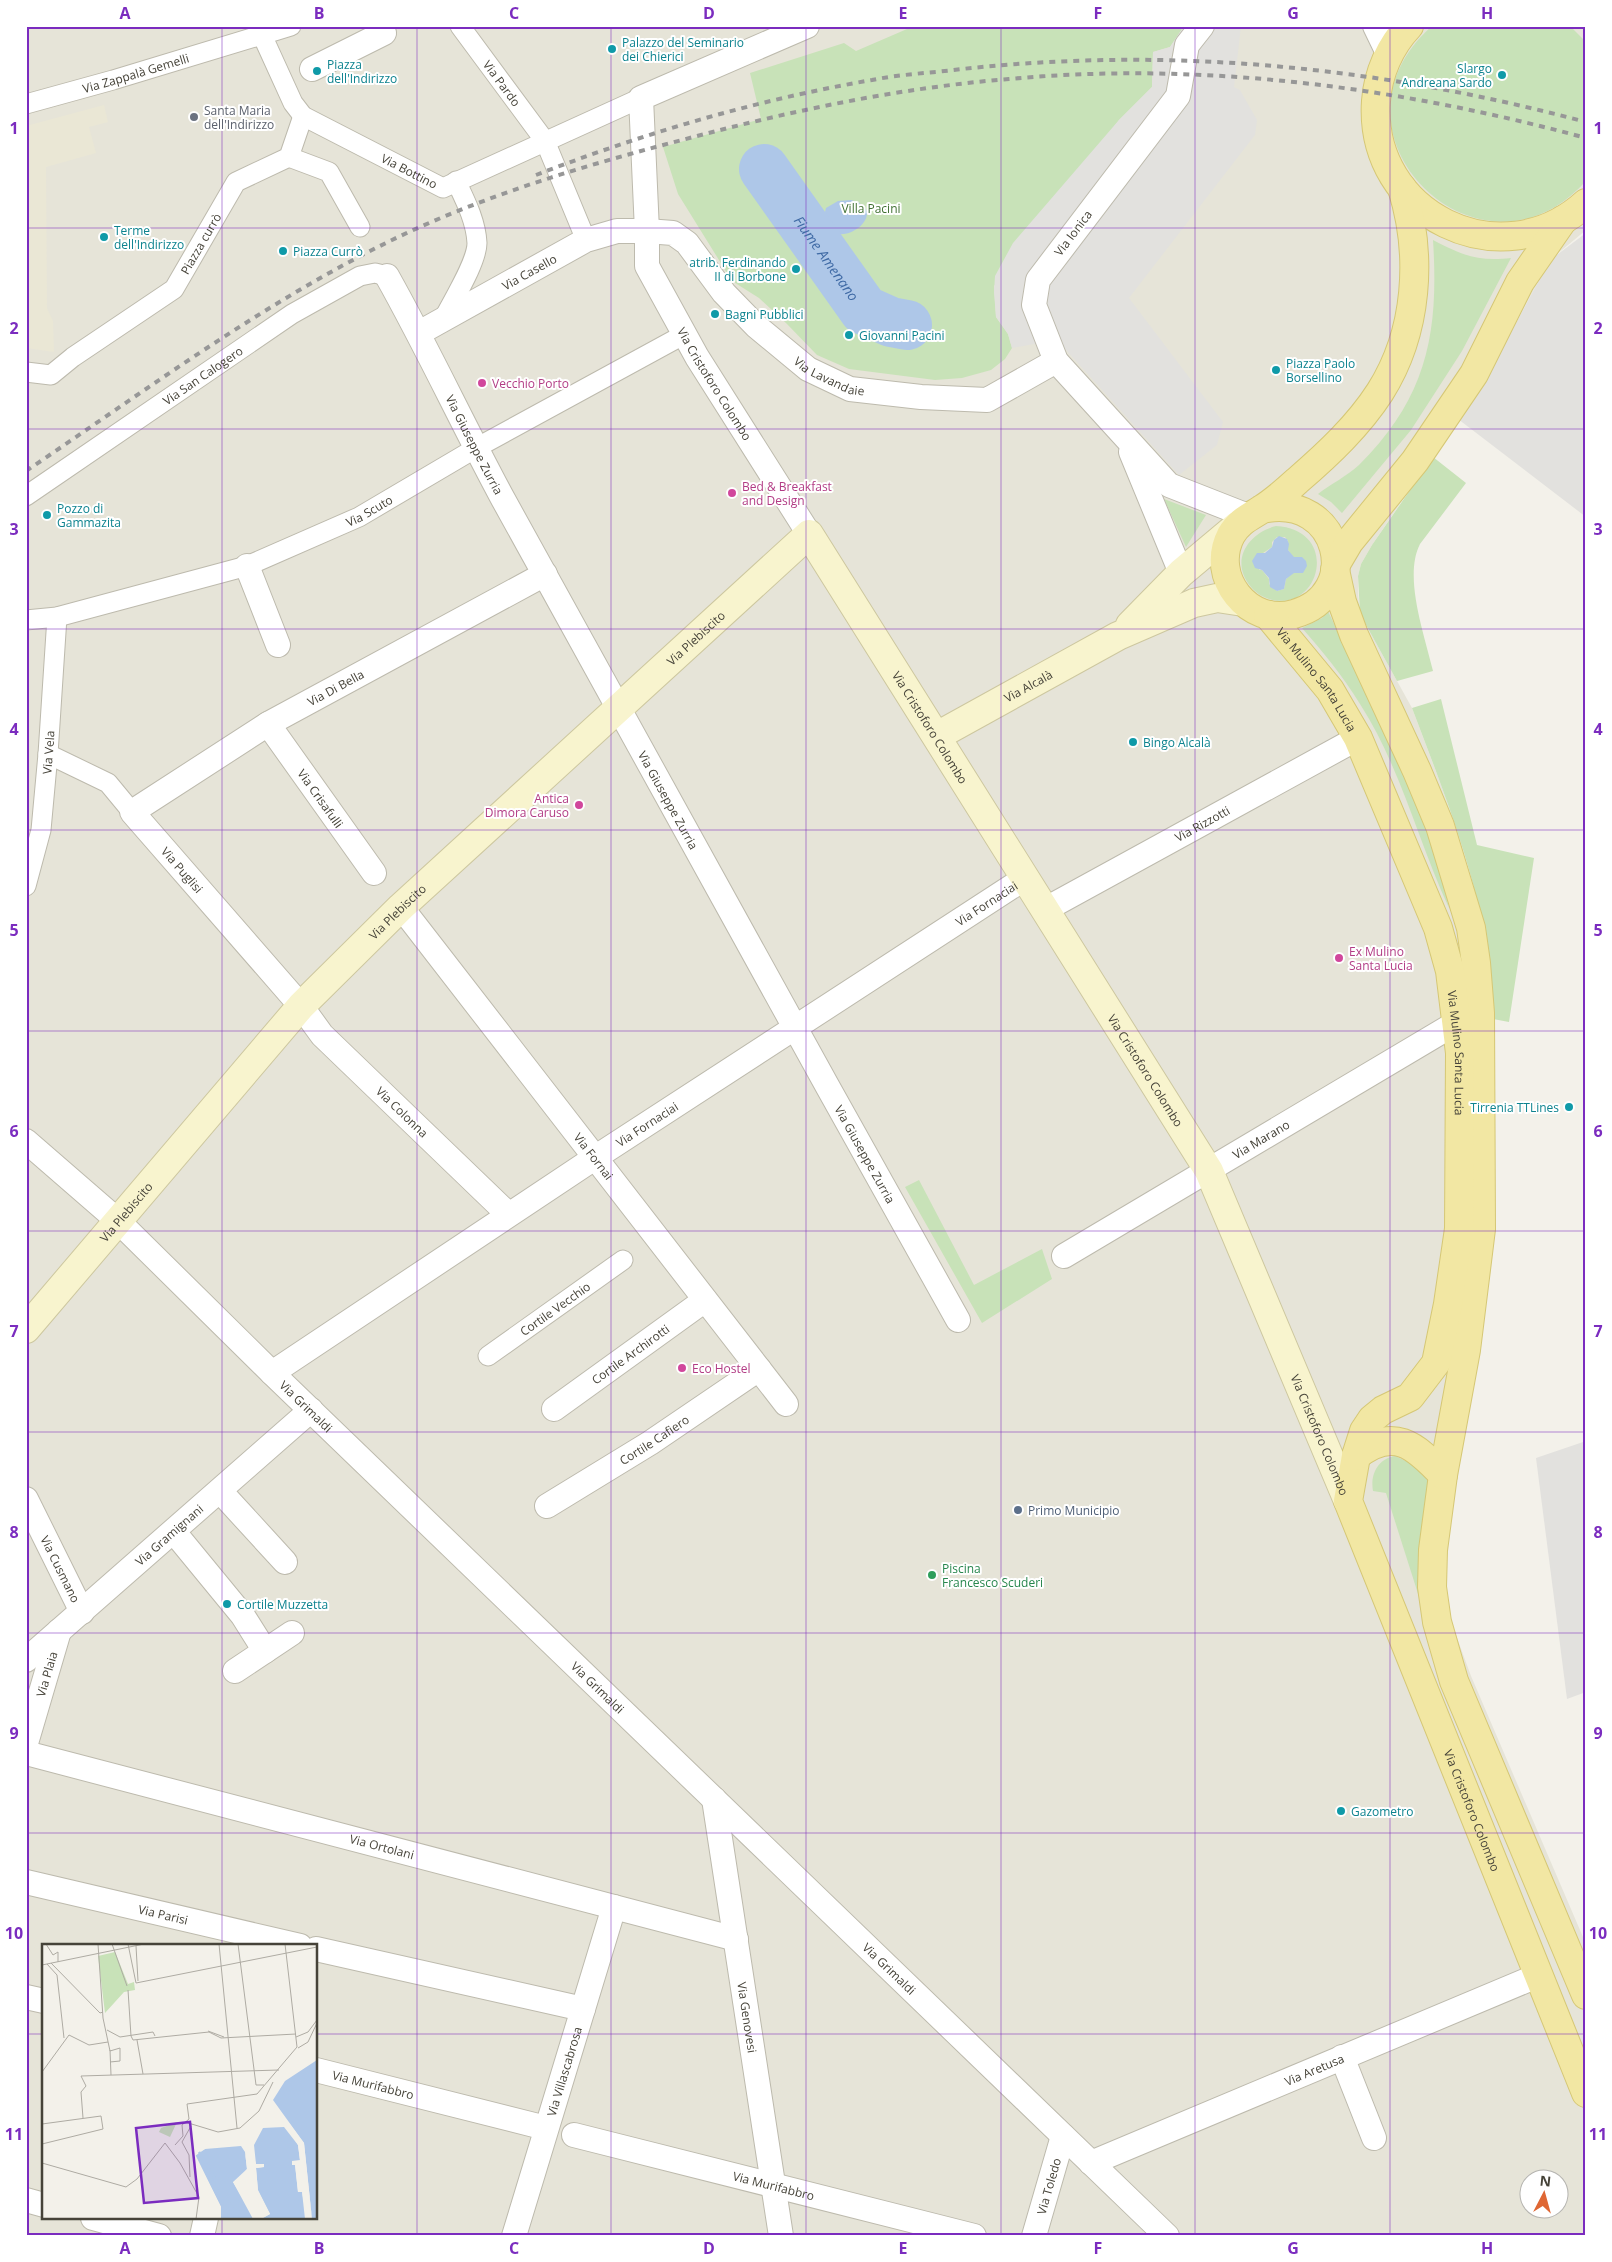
<svg xmlns="http://www.w3.org/2000/svg" width="1612" height="2262" font-family="'Open Sans',sans-serif">
<style>
.residential{fill:#e6e4d8;fill-rule:evenodd}
.education{fill:#eae7d5}
.green{fill:#c8e2b8;fill-rule:evenodd}
.parking{fill:#e2e1de}
.water{fill:#aec7e8}
.lines{fill:none;stroke-linecap:round;stroke-linejoin:round}
.river{stroke:#aec7e8;stroke-width:50}
.pedestrian-casing{stroke:#bdbaad;stroke-width:21}
.minor-casing{stroke:#bdbaad;stroke-width:26}
.secondary-casing{stroke:#cdc79f;stroke-width:30}
.primary-casing{stroke:#d5c775;stroke-width:30}
.pedestrian{stroke:#fff;stroke-width:19}
.minor{stroke:#fff;stroke-width:24}
.secondary{stroke:#f8f4ce;stroke-width:28}
.primary{stroke:#f2e7a3;stroke-width:28}
.rail{stroke:#979797;stroke-width:4;stroke-dasharray:6 6;stroke-linecap:butt}
.grid{fill:none;stroke:#7b2cbf;stroke-width:1;stroke-opacity:0.55}
.culture-dot{fill:#0f9aa8;stroke:#fff;stroke-width:2}
.worship-dot{fill:#6b7280;stroke:#fff;stroke-width:2}
.hotel-dot{fill:#d1479c;stroke:#fff;stroke-width:2}
.service-dot{fill:#5c6f8a;stroke:#fff;stroke-width:2}
.leisure-dot{fill:#2e9e5b;stroke:#fff;stroke-width:2}
.labels{text-anchor:middle;dominant-baseline:central;stroke-width:4;stroke-linejoin:round;paint-order:stroke}
.culture-label{font-size:12px;fill:#0d838f;stroke:#fff;text-anchor:start}
.street-label{font-size:12px;fill:#464339;stroke:#fff}
.worship-label{font-size:12px;fill:#5b616d;stroke:#fff;text-anchor:start}
.park-label{font-size:12px;fill:#417133;stroke:#fff}
.hotel-label{font-size:12px;fill:#b23c85;stroke:#fff;text-anchor:start}
.service-label{font-size:12px;fill:#4e5e75;stroke:#fff;text-anchor:start}
.leisure-label{font-size:12px;fill:#27864d;stroke:#fff;text-anchor:start}
.water-label{font-size:14px;font-style:italic;fill:#3f6aa5;stroke:#fff}
.inset-river{fill:none;stroke:#aec7e8;stroke-width:2.5}
.inset-road{fill:none;stroke:#aeaba3;stroke-width:1}
.view{fill:#7b2cbf;fill-opacity:0.15;stroke:#7b2cbf;stroke-width:2.5}
.inset-edge{fill:none;stroke:#464339;stroke-width:2.5}
.neatline{fill:none;stroke:#7b2cbf;stroke-width:2}
.grid-label{font-size:16px;text-anchor:middle;font-weight:bold;fill:#7b2cbf}
</style>
<rect width="100%" height="100%" fill="#f3f1ea"/>
<path class="residential" d="M26,26H1586V230L1550,260L1503,347L1458,419L1372,545L1361,564L1358,576V591L1360,614L1412,708L1440,782L1459,836L1473,885L1484,939L1493,1019L1495,1097L1491,1253L1444,1554L1446,1592L1453,1627L1471,1676L1586,1944V2236H26ZM44,1946H316V2218H44ZM1530,2180H1560V2210H1530Z"/>
<polygon class="education" points="104,105 108,122 89,127 96,153 46,167 47,308 53,321 54,352 26,348 26,126"/>
<g class="green">
<polygon points="914,26 1184,26 1170,47 1153,52 1152,87 1119,120 994,286 996,317 1008,334 1012,348 1005,359 991,370 962,378 935,380 849,369 817,355 786,323 759,298 732,281 678,194 663,147 761,119 750,73 844,43 856,51"/>
<path d="M1432,26H1570L1586,42V181C1480,299 1311,133 1432,26Z"/>
<path d="M1433,240C1462,255 1478,262 1511,258L1462,351L1411,430L1342,513L1331,502L1318,494C1331,484 1347,476 1359,465C1427,397 1439,334 1433,240Z"/>
<path d="M1433,457L1466,483L1420,544C1403,577 1425,636 1433,671L1397,681L1360,614L1358,576L1361,564L1372,545Z"/>
<polygon points="1164,499 1206,515 1186,547"/>
<path d="M1276,526C1340,530 1321,610 1273,600C1264,598 1257,594 1251,587C1229,561 1248,533 1276,526ZM1277,537H1285L1288,541V550L1294,558L1296,573L1294,572L1286,579L1284,589L1277,591L1269,584V579L1262,570H1259L1263,553L1272,547V542Z"/>
<path d="M1328,611C1372,707 1426,804 1449,908C1418,841 1400,766 1360,704C1343,676 1323,652 1302,628L1322,618Z"/>
<path d="M1441,699L1477,845L1534,858L1509,1022L1493,1019C1488,974 1484,929 1473,884C1457,824 1434,766 1412,708Z"/>
<polygon points="919,1180 974,1285 1042,1249 1052,1279 982,1323 905,1187"/>
<path d="M1395,1456L1410,1463L1424,1475L1430,1485L1420,1550V1600L1386,1493L1373,1491C1370,1474 1378,1459 1395,1456Z"/>
</g>
<g class="parking">
<polygon points="1184,26 1241,26 1234,87 1240,90 1257,120 1255,135 1129,298 1223,422 1217,445 1179,475 1057,340 1012,348 1008,334 996,317 994,292 995,276 1013,243 1119,120 1152,87 1153,52 1170,47"/>
<polygon points="1586,233 1586,517 1458,419 1503,347 1550,260"/>
<polygon points="1586,1441 1586,1692 1567,1699 1536,1458"/>
</g>
<g class="water">
<path d="M851,200C895,211 835,257 823,220L826,208L838,201Z"/>
<polygon points="1279,536 1287,539 1289,544 1288,550 1294,557 1302,557 1306,561 1307,566 1303,573 1294,573 1286,579 1284,589 1277,591 1270,587 1269,578 1262,570 1255,568 1252,561 1257,553 1265,553 1272,547 1274,540"/>
</g>
<g class="lines">
<path class="river" id="s1" d="M764,169L864,310L891,322L907,325"/>
<defs>
<g id="pedestrian">
<path id="s2" d="M260,26L262,35L293,103L303,116L443,188L641,98"/>
<path id="s3" d="M460,26L545,141L586,240"/>
<path id="s4" d="M26,104L113,80L291,26"/>
<polyline points="289,157 329,172 360,227"/>
<path d="M444,318C453,300 477,262 477,243C476,221 465,200 456,181"/>
<path id="s5" d="M26,372L51,375L73,357L174,289L236,182L289,157L303,116"/>
<path id="s6" d="M26,496L292,314L360,276L375,273L387,276"/>
<path id="s7" d="M26,620L57,617L247,566L359,517L476,448L685,334"/>
<polyline points="48,754 108,783 132,812"/>
<path id="s8" d="M26,886L41,830L48,754L57,617"/>
<path id="s9" d="M488,1356L623,1260"/>
</g>
<g id="minor">
<path id="s10" d="M807,26L641,98L647,231V266L697,357L809,534"/>
<polyline points="1202,26 1187,45 1178,96 1038,280 1034,305 1056,361 1169,485 1248,516"/>
<polyline points="1375,26 1389,55"/>
<polyline points="312,69 384,33 380,26"/>
<path id="s11" d="M387,276C428,349 463,425 503,499C653,773 805,1047 958,1320"/>
<path id="s12" d="M419,333L586,240L617,231H647L673,233L687,243L724,293L756,326L808,369L850,389L921,397L987,400L1056,361"/>
<polyline points="1131,452 1181,573"/>
<polyline points="247,566 278,645"/>
<path id="s13" d="M268,724L374,873"/>
<path id="s14" d="M401,907L786,1404"/>
<path id="s15" d="M1046,909L1358,738"/>
<path id="s16" d="M26,1141L117,1220L272,1373L1167,2236"/>
<path id="s17" d="M508,1214L322,1035L301,1006L132,812L268,724L545,574"/>
<path id="s18" d="M1064,1256L1456,1023"/>
<path id="s19" d="M272,1373L596,1157L1025,878"/>
<path id="s20" d="M554,1409L705,1300"/>
<polyline points="220,1491 285,1562"/>
<path id="s21" d="M26,1499L82,1612"/>
<path id="s22" d="M547,1506L650,1443L759,1369"/>
<polyline points="174,1532 243,1616 265,1651"/>
<path id="s23" d="M26,1660L311,1410"/>
<polyline points="235,1671 292,1633"/>
<path id="s24" d="M26,1743L59,1631"/>
<path id="s25" d="M26,1753L736,1939"/>
<path id="s26" d="M714,1799L781,2236"/>
<path id="s27" d="M26,1882L300,1946"/>
<polyline points="316,1949 583,2009"/>
<polyline points="26,1997 44,2001"/>
<polyline points="1342,2057 1374,2138"/>
<path id="s28" d="M316,2070L546,2128"/>
<path id="s29" d="M574,2135L974,2236"/>
<path id="s30" d="M1091,2163L1537,1976"/>
<polyline points="26,2200 44,2205"/>
<polyline points="93,2218 159,2236"/>
<polyline points="202,2236 206,2218"/>
<path id="s31" d="M514,2236L614,1907"/>
<path id="s32" d="M1034,2236L1063,2136"/>
</g>
<g id="secondary">
<polyline points="1130,625 1181,573 1237,526"/>
<path id="s33" d="M937,736L1118,636L1194,603L1217,598L1243,602"/>
<path id="s34" d="M26,1329L301,1006L401,907L809,534L1209,1171L1348,1501"/>
</g>
<g id="primary">
<path d="M1409,26C1390,46 1378,73 1376,101C1368,215 1501,280 1586,203"/>
<path d="M1262,509C1341,492 1364,595 1294,614C1249,627 1209,577 1231,535C1239,521 1250,517 1262,509C1275,501 1287,490 1298,480C1328,454 1358,426 1380,392C1418,332 1423,255 1402,188"/>
<polyline points="1336,564 1349,542 1415,461 1474,374 1520,282 1563,220"/>
<polyline points="1335,570 1342,602 1354,635 1417,771 1440,826 1471,928 1476,963 1480,1013 1481,1229 1466,1350 1443,1475 1433,1550 1432,1587 1437,1622 1454,1681 1586,1995"/>
<path id="s35" d="M1268,615L1330,690L1358,738L1438,928L1450,971L1460,1053L1459,1229L1448,1304L1436,1363L1410,1397L1383,1410L1372,1419L1364,1431L1356,1456L1348,1501L1586,2093"/>
<path d="M1356,1456C1393,1426 1415,1445 1443,1475"/>
</g>
</defs>
<use href="#pedestrian" class="pedestrian-casing"/>
<use href="#minor" class="minor-casing"/>
<use href="#secondary" class="secondary-casing"/>
<use href="#primary" class="primary-casing"/>
<use href="#pedestrian" class="pedestrian"/>
<use href="#minor" class="minor"/>
<use href="#secondary" class="secondary"/>
<use href="#primary" class="primary"/>
<g class="rail">
<path d="M536,175C645,133 756,100 872,80C901,74 932,73 962,69C1174,46 1380,67 1586,122"/>
<path d="M26,471C145,391 263,303 392,240C485,195 583,166 682,140C790,111 898,88 1009,79C1202,61 1399,87 1586,138"/>
</g>
</g>
<path class="grid" d="M222,26V1946M417,26V2236M611,26V2236M806,26V2236M1001,26V2236M1195,26V2236M1390,26V2236M26,228H1586M26,429H1586M26,629H1586M26,830H1586M26,1031H1586M26,1231H1586M26,1432H1586M26,1633H1586M26,1833H1586M26,2034H44M316,2034H1586M222,2218V2236"/>
<g class="culture-dot">
<circle cx="612" cy="49" r="5"/>
<circle cx="317" cy="71" r="5"/>
<circle cx="1502" cy="75" r="5"/>
<circle cx="104" cy="237" r="5"/>
<circle cx="283" cy="251" r="5"/>
<circle cx="796" cy="269" r="5"/>
<circle cx="715" cy="314" r="5"/>
<circle cx="849" cy="335" r="5"/>
<circle cx="1276" cy="370" r="5"/>
<circle cx="47" cy="515" r="5"/>
<circle cx="1133" cy="742" r="5"/>
<circle cx="1569" cy="1107" r="5"/>
<circle cx="227" cy="1604" r="5"/>
<circle cx="1341" cy="1811" r="5"/>
</g>
<circle class="worship-dot" cx="194" cy="117" r="5"/>
<g class="hotel-dot">
<circle cx="482" cy="383" r="5"/>
<circle cx="732" cy="493" r="5"/>
<circle cx="579" cy="805" r="5"/>
<circle cx="1339" cy="958" r="5"/>
<circle cx="682" cy="1368" r="5"/>
</g>
<circle class="service-dot" cx="1018" cy="1510" r="5"/>
<circle class="leisure-dot" cx="932" cy="1575" r="5"/>
<g class="labels">
<g class="culture-label">
<text x="622" y="42">Palazzo del Seminario<tspan x="622" dy="14">dei Chierici</tspan></text>
<text x="327" y="64">Piazza<tspan x="327" dy="14">dell'Indirizzo</tspan></text>
<text x="1492" y="68" text-anchor="end">Slargo<tspan x="1492" dy="14">Andreana Sardo</tspan></text>
<text x="114" y="230">Terme<tspan x="114" dy="14">dell'Indirizzo</tspan></text>
<text x="293" y="251">Piazza Currò</text>
<text x="786" y="262" text-anchor="end">atrib. Ferdinando<tspan x="786" dy="14">II di Borbone</tspan></text>
<text x="725" y="314">Bagni Pubblici</text>
<text x="859" y="335">Giovanni Pacini</text>
<text x="1286" y="363">Piazza Paolo<tspan x="1286" dy="14">Borsellino</tspan></text>
<text x="57" y="508">Pozzo di<tspan x="57" dy="14">Gammazita</tspan></text>
<text x="1143" y="742">Bingo Alcalà</text>
<text x="1559" y="1107" text-anchor="end">Tirrenia TTLines</text>
<text x="237" y="1604">Cortile Muzzetta</text>
<text x="1351" y="1811">Gazometro</text>
</g>
<g class="street-label">
<text stroke="none"><textPath href="#s4" startOffset="114">Via Zappalà Gemelli</textPath></text>
<text stroke="none"><textPath href="#s3" startOffset="71">Via Pardo</textPath></text>
<text stroke="none"><textPath href="#s2" startOffset="220">Via Bottino</textPath></text>
<text transform="translate(1073 233) rotate(-53)">Via Ionica</text>
<text stroke="none"><textPath href="#s5" startOffset="228">Piazza currò</textPath></text>
<text stroke="none"><textPath href="#s12" startOffset="126">Via Casello</textPath></text>
<text stroke="none"><textPath href="#s12" startOffset="495">Via Lavandaie</textPath></text>
<text stroke="none"><textPath href="#s6" startOffset="214">Via San Calogero</textPath></text>
<text stroke="none"><textPath href="#s10" startOffset="485">Via Cristoforo Colombo</textPath></text>
<text stroke="none"><textPath href="#s11" startOffset="190">Via Giuseppe Zurria</textPath></text>
<text stroke="none"><textPath href="#s7" startOffset="362">Via Scuto</textPath></text>
<text stroke="none"><textPath href="#s34" startOffset="964">Via Plebiscito</textPath></text>
<text stroke="none"><textPath href="#s35" startOffset="81">Via Mulino Santa Lucia</textPath></text>
<text stroke="none"><textPath href="#s33" startOffset="104">Via Alcalà</textPath></text>
<text stroke="none"><textPath href="#s17" startOffset="790">Via Di Bella</textPath></text>
<text stroke="none"><textPath href="#s34" startOffset="1346">Via Cristoforo Colombo</textPath></text>
<text stroke="none"><textPath href="#s8" startOffset="136">Via Vela</textPath></text>
<text stroke="none"><textPath href="#s13" startOffset="91">Via Crisafulli</textPath></text>
<text stroke="none"><textPath href="#s11" startOffset="595">Via Giuseppe Zurria</textPath></text>
<text stroke="none"><textPath href="#s15" startOffset="178">Via Rizzotti</textPath></text>
<text transform="translate(182 870) rotate(49)">Via Puglisi</text>
<text stroke="none"><textPath href="#s19" startOffset="855">Via Fornaciai</textPath></text>
<text stroke="none"><textPath href="#s34" startOffset="559">Via Plebiscito</textPath></text>
<text stroke="none"><textPath href="#s35" startOffset="486">Via Mulino Santa Lucia</textPath></text>
<text stroke="none"><textPath href="#s34" startOffset="1751">Via Cristoforo Colombo</textPath></text>
<text transform="translate(402 1112) rotate(44)">Via Colonna</text>
<text stroke="none"><textPath href="#s19" startOffset="450">Via Fornaciai</textPath></text>
<text stroke="none"><textPath href="#s18" startOffset="229">Via Marano</textPath></text>
<text stroke="none"><textPath href="#s11" startOffset="1000">Via Giuseppe Zurria</textPath></text>
<text stroke="none"><textPath href="#s14" startOffset="315">Via Fornai</textPath></text>
<text stroke="none"><textPath href="#s34" startOffset="154">Via Plebiscito</textPath></text>
<text stroke="none"><textPath href="#s9" startOffset="82">Cortile Vecchio</textPath></text>
<text stroke="none"><textPath href="#s20" startOffset="94">Cortile Archirotti</textPath></text>
<text stroke="none"><textPath href="#s16" startOffset="386">Via Grimaldi</textPath></text>
<text stroke="none"><textPath href="#s34" startOffset="2156">Via Cristoforo Colombo</textPath></text>
<text stroke="none"><textPath href="#s22" startOffset="126">Cortile Cafiero</textPath></text>
<text stroke="none"><textPath href="#s23" startOffset="190">Via Gramignani</textPath></text>
<text stroke="none"><textPath href="#s21" startOffset="78">Via Cusmano</textPath></text>
<text stroke="none"><textPath href="#s24" startOffset="72">Via Plaia</textPath></text>
<text stroke="none"><textPath href="#s16" startOffset="791">Via Grimaldi</textPath></text>
<text stroke="none"><textPath href="#s35" startOffset="1305">Via Cristoforo Colombo</textPath></text>
<text stroke="none"><textPath href="#s25" startOffset="368">Via Ortolani</textPath></text>
<text stroke="none"><textPath href="#s27" startOffset="141">Via Parisi</textPath></text>
<text stroke="none"><textPath href="#s16" startOffset="1196">Via Grimaldi</textPath></text>
<text stroke="none"><textPath href="#s26" startOffset="221">Via Genovesi</textPath></text>
<text stroke="none"><textPath href="#s30" startOffset="242">Via Aretusa</textPath></text>
<text stroke="none"><textPath href="#s31" startOffset="172">Via Villascabrosa</textPath></text>
<text stroke="none"><textPath href="#s28" startOffset="59">Via Murifabbro</textPath></text>
<text stroke="none"><textPath href="#s29" startOffset="206">Via Murifabbro</textPath></text>
<text stroke="none"><textPath href="#s32" startOffset="52">Via Toledo</textPath></text>
</g>
<g class="worship-label">
<text x="204" y="110">Santa Maria<tspan x="204" dy="14">dell'Indirizzo</tspan></text>
</g>
<g class="park-label">
<text x="871" y="208">Villa Pacini</text>
</g>
<g class="hotel-label">
<text x="492" y="383">Vecchio Porto</text>
<text x="742" y="486">Bed &amp; Breakfast<tspan x="742" dy="14">and Design</tspan></text>
<text x="569" y="798" text-anchor="end">Antica<tspan x="569" dy="14">Dimora Caruso</tspan></text>
<text x="1349" y="951">Ex Mulino<tspan x="1349" dy="14">Santa Lucia</tspan></text>
<text x="692" y="1368">Eco Hostel</text>
</g>
<g class="service-label">
<text x="1028" y="1510">Primo Municipio</text>
</g>
<g class="leisure-label">
<text x="942" y="1568">Piscina<tspan x="942" dy="14">Francesco Scuderi</tspan></text>
</g>
<g class="water-label">
<text stroke="none"><textPath href="#s1" startOffset="109">Fiume Amenano</textPath></text>
</g>
</g>
<g transform="translate(42 1944)">
<rect width="275" height="275" fill="#f3f1ea"/>
<path d="M73,8L86,40L92,38L93,46L82,48L63,69L56,12ZM135,178L128,193L117,188L119,184Z" fill="#c8e2b8"/>
<path d="M275,116V275H270L262,199L231,156L243,137ZM242,183L256,201L258,217L250,218L253,220L256,248H260L263,275H219L228,270L216,247L214,224L222,223L221,220H214L212,201L221,184ZM199,202L203,208L205,225L191,238L211,275H179V263L153,210L163,205Z" fill="#aec7e8"/>
<path d="M247,179L262,199L270,275L260,200ZM244,181L259,201L260,217L256,219L265,275L260,248H256L253,221H250V217L258,216L256,201ZM157,205H163L153,212L179,263V275L151,212ZM210,207L214,220H222V223L214,224L216,246L228,270L219,275L225,269L214,247ZM203,208L207,225L196,240L213,275L191,238L196,237L205,225Z" fill="#f3f1ea"/>
<path class="inset-river" d="M157,208L197,275M171,233L194,275"/>
<path class="inset-road" d="M4,0L11,11L16,8V18M56,0L61,74L68,107M70,0L85,42M86,0L94,39L275,3M177,0L195,184M196,0L214,141H222M94,2L96,37M9,19L58,69L61,68M5,20L15,31L22,94M0,21L102,0M86,46L89,92M65,86L78,93L111,88L113,92M166,87L182,93M89,92L91,96L167,88L179,94L254,90M254,93L266,88L275,76M95,96L101,130M256,104L266,98L275,79M68,106L69,131M68,107L78,104V117L68,118M0,128L27,91L47,101L66,98M41,174L39,148L44,142L39,132L237,126M143,178L176,188L198,184L217,167L231,138M0,180L59,172L61,185L0,200M133,201L141,192L140,181L147,175L145,160L215,150L255,103L243,0M0,219L84,243L95,235L123,199L138,219L157,253L154,275M148,233L147,211L140,198L149,182"/>
<path class="view" d="M148,178L156,254L102,259L94,184Z"/>
<rect width="275" height="275" class="inset-edge"/>
</g>
<rect width="1612" height="2262" fill="none" stroke="#ffffff" stroke-width="55"/>
<g transform="translate(1544 2194) rotate(6)"><circle r="24" fill="#ffffff" stroke="#b5b4b0"/>
<path d="M0-4L9 19L0 12L-9 19Z" fill="#df6734"/>
<text y="-8" font-size="14" font-weight="bold" text-anchor="middle" fill="#464339">N</text>
</g>
<rect x="28" y="28" width="1556" height="2206" class="neatline"/>
<g class="grid-label">
<text x="125" y="19">A</text>
<text x="319" y="19">B</text>
<text x="514" y="19">C</text>
<text x="709" y="19">D</text>
<text x="903" y="19">E</text>
<text x="1098" y="19">F</text>
<text x="1293" y="19">G</text>
<text x="1487" y="19">H</text>
<text x="14" y="134">1</text>
<text x="1598" y="134">1</text>
<text x="14" y="334">2</text>
<text x="1598" y="334">2</text>
<text x="14" y="535">3</text>
<text x="1598" y="535">3</text>
<text x="14" y="735">4</text>
<text x="1598" y="735">4</text>
<text x="14" y="936">5</text>
<text x="1598" y="936">5</text>
<text x="14" y="1137">6</text>
<text x="1598" y="1137">6</text>
<text x="14" y="1337">7</text>
<text x="1598" y="1337">7</text>
<text x="14" y="1538">8</text>
<text x="1598" y="1538">8</text>
<text x="14" y="1739">9</text>
<text x="1598" y="1739">9</text>
<text x="14" y="1939">10</text>
<text x="1598" y="1939">10</text>
<text x="14" y="2140">11</text>
<text x="1598" y="2140">11</text>
<text x="125" y="2254">A</text>
<text x="319" y="2254">B</text>
<text x="514" y="2254">C</text>
<text x="709" y="2254">D</text>
<text x="903" y="2254">E</text>
<text x="1098" y="2254">F</text>
<text x="1293" y="2254">G</text>
<text x="1487" y="2254">H</text>
</g>
</svg>
